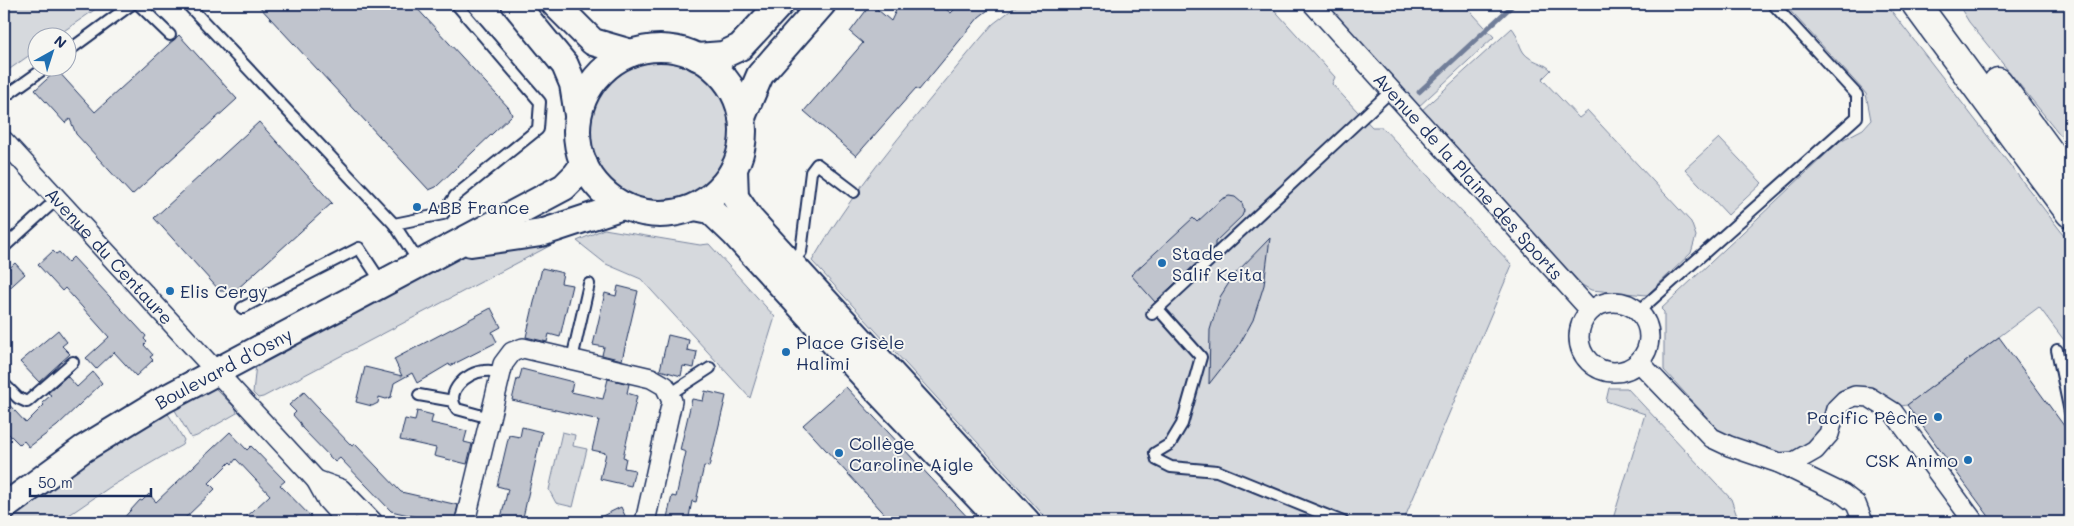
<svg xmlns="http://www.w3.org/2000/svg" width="2074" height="526" font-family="Mali,sans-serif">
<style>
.green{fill:#d6d9dd;stroke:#78849e}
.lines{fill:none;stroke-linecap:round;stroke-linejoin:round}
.stream{stroke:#717e99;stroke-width:5}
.building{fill:#c0c4cd;stroke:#1b2f5e}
.lane-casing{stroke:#1b2f5e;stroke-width:14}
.street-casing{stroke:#1b2f5e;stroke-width:22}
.secondary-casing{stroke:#1b2f5e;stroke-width:30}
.highway-casing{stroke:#1b2f5e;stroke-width:31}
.lane{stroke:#f6f6f2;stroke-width:10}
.street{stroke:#f6f6f2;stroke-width:19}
.secondary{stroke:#f6f6f2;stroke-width:26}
.highway{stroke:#f6f6f2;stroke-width:28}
.poi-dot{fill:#1f6fb2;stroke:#f6f6f2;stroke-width:2}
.labels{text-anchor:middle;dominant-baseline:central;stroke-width:4;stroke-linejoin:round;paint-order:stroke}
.street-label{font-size:18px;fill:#1b2f5e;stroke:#f6f6f2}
.poi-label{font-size:18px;fill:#1b2f5e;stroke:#f6f6f2;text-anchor:start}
</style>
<rect width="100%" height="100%" fill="#f6f6f2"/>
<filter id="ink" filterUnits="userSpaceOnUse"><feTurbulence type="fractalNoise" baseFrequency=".02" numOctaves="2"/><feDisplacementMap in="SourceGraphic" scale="10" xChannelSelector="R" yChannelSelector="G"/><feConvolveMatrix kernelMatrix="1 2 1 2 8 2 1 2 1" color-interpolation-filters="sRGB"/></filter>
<g filter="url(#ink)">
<g class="green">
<polygon points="4,4 103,4 55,37 38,38 37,50 4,73"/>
<path d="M1019,4H1269L1335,77L1332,84L1372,127H1382L1512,265L1403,522H1050L812,261C859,180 922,110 981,38L993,24Z"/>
<polygon points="1322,4 1464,4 1494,37 1417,108"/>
<polygon points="1784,4 1886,4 2070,243 2070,348 2039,307 1907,405 1895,407 1860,391 1820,436 1800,453 1780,454 1723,435 1664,370 1664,312 1661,309 1840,141 1863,129 1871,120 1866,94 1862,89"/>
<polygon points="1958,4 2070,4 2070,147 1969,22"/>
<path d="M1512,28C1519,36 1518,45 1524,53C1531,62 1544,62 1551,70L1542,79L1579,118L1588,111L1691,222L1696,236L1691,253L1647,295L1591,290L1582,285L1421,111Z"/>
<circle cx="660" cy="131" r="72"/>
<polygon points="1719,138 1762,183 1728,215 1685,169"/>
<polygon points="604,229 700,245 709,244 775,317 750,398 641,279 606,264 577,241"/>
<polygon points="574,233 263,397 258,398 253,393 256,364 468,251"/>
<polygon points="214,387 236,409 237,413 197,436 191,438 172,405"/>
<polygon points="1609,388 1627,388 1731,499 1739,522 1612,522 1645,414 1606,401"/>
<polygon points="167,412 184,440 182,445 110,487 59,522 4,522 4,517 24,501"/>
<polygon points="562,432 575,435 573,446 587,449 573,507 556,503 549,490"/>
</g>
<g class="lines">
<polyline class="stream" points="1419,92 1514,4"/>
</g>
<g class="building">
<polygon points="257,4 413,4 509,108 512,115 436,187 429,190"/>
<polygon points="871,4 891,21 899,4 939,4 951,13 960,4 996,4 979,17 919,90 916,88 856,156 804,111 863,43 850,32"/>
<polygon points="179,35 237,99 132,195 76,134 70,119 65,123 35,90 57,70 95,112"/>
<polygon points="259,122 332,203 235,291 220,291 154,218"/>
<polygon points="1229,196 1235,197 1242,203 1244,211 1242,216 1215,242 1215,246 1155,302 1131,275 1193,218 1197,222 1222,199"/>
<polygon points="1270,238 1264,285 1253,320 1238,347 1209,384 1210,330 1220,297 1234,275"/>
<polygon points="53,251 56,254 59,252 68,262 73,257 146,336 144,339 147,342 144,345 153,355 150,357 153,360 136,376 114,352 96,369 86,358 109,337 65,288 62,291 38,265"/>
<polygon points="15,263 25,274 4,293 4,273"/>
<polygon points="542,268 563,273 561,283 572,285 560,337 549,334 547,342 526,337"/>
<polygon points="618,286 638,291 622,360 602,355 604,347 593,345 605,293 616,296"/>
<polygon points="491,308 501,327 492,332 497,342 450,366 449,364 417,383 412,373 394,383 391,397 386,399 379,397 378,403 372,406 356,402 365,367 402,376 394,359"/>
<polygon points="58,330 67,342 62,346 70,354 39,382 20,362"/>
<polygon points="668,335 689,340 687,350 697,352 694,368 683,366 681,376 660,370"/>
<polygon points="1999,337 2070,434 2070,522 1993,522 1907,405"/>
<polygon points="522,369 573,382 571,392 603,399 608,379 629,384 627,393 637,396 623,457 626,458 624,468 635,470 631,486 600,479 606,453 592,450 599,420 512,400 517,379 519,380"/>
<polygon points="93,372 102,383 57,426 29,447 24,441 20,445 4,429 4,399 26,423 44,405 42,403 51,395 48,393 67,376 77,387"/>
<polygon points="846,387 972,522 892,522 803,425"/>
<polygon points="705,391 726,396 709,467 704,466 696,502 692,501 688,522 666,522 672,496 676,497 686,452 680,450 692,399 703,401"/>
<polygon points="304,392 320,409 318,411 352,446 355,444 401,492 458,505 454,522 439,522 391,511 340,458 335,462 302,428 300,423 293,415 296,412 289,405"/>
<polygon points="417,411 433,415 431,423 467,431 464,442 472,444 467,464 434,456 436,448 400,440 405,419 415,421"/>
<polygon points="522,427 542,432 522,522 500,522 508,489 497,486 509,435 520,437"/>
<polygon points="230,432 247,450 251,446 285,481 280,485 316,522 241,522 270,495 236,459 232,464 230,462 209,483 215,489 181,522 120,522 140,500 142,501 149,494 156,502"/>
<polygon points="621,507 628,522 590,522"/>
</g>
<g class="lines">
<defs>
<g id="lane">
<polyline points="138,4 170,35"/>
<polyline points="190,7 394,224 420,264"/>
<polyline points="68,51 132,4"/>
<polyline points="4,97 45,68"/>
<polyline points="394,224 443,214 455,196 538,129 540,102 456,4"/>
<polyline points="4,247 57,199"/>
<polyline points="791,262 801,252 811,172 817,164 854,192"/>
<polyline points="242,308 359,248 382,283"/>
<polyline points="1158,309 1201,357 1182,424 1170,444 1155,453 1157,460 1171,467 1217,471 1343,522"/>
<polyline points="1639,311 1857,117 1857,95 1773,4"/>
<polyline points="1152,314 1391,91"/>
<polyline points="2057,350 2070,412"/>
<polyline points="572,359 589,284"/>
<polyline points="4,384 18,398 27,402 73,362"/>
<polyline points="670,394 710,368"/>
<polyline points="419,395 453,401"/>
<path d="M490,418L457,409C444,392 467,372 484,371C490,370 495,371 500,373"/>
</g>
<g id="street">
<path id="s1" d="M1313,4L1590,310"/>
<path id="s2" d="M4,141L316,480"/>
<circle cx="1614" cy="337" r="35"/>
<polyline points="1639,362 1712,438 1729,446 1779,463 1843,494 1856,504 1863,522"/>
<polyline points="1779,463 1794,462 1815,450 1829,434 1836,409 1845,400 1855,396 1869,397 1893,412 1974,522"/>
<polyline points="347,522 327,500 316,480 341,489 373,522"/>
<polyline points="465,522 503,364 512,352 523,348 651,378 665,386 672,401 645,522"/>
</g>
<g id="secondary">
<polyline points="515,4 565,65 573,84 578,115"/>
<polyline points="555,4 593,42 631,53"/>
<circle cx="660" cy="131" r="83"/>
<polyline points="697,57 723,55 740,47 780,4"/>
<polyline points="742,117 760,75 822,4"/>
<polyline points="734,169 735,197 750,219 1027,522"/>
<polyline points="695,207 710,210 734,233 878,391 1002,522"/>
<polyline points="471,243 541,233 623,206"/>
<path id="s3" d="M4,507L83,449L165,399L564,187L576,175L584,164"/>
</g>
<g id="highway">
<polyline points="1916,4 2070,213"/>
<polyline points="1998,82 2070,180"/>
</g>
</defs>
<use href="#lane" class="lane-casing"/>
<use href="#street" class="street-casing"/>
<use href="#secondary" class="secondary-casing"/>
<use href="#highway" class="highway-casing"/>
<use href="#lane" class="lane"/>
<use href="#street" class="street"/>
<use href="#secondary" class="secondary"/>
<use href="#highway" class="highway"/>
</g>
</g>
<g class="poi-dot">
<circle cx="417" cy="207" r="5"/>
<circle cx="1162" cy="263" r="5"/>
<circle cx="170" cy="291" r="5"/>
<circle cx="786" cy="352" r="5"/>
<circle cx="1938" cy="417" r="5"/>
<circle cx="839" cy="453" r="5"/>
<circle cx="1968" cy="460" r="5"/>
</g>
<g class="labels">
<g class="street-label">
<text stroke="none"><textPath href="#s1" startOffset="232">Avenue de la Plaine des Sports</textPath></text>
<text stroke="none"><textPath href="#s2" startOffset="156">Avenue du Centaure</textPath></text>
<text stroke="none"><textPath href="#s3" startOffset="260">Boulevard d'Osny</textPath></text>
</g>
<g class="poi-label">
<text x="427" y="207">ABB France</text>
<text x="1172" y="253">Stade<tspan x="1172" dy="21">Salif Keita</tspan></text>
<text x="180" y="291">Elis Cergy</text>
<text x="796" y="342">Place Gisèle<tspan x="796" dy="21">Halimi</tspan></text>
<text x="1928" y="417" text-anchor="end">Pacific Pêche</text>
<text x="849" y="443">Collège<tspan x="849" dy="21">Caroline Aigle</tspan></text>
<text x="1958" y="460" text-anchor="end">CSK Animo</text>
</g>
</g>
<rect width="2074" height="526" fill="none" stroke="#f6f6f2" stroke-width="20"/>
<rect x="10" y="10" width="2054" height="506" fill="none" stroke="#1b2f5e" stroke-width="2" filter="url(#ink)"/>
<g transform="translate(52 52) rotate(39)"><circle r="24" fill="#f6f6f2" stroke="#9ea6b7"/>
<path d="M0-4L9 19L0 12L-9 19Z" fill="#1f6fb2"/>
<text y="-8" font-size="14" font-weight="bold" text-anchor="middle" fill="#1b2f5e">N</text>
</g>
<path d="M30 488v8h121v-8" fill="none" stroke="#1b2f5e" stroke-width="2.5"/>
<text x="38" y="488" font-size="15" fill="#1b2f5e" stroke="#f6f6f2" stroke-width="4" paint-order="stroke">50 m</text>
</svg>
